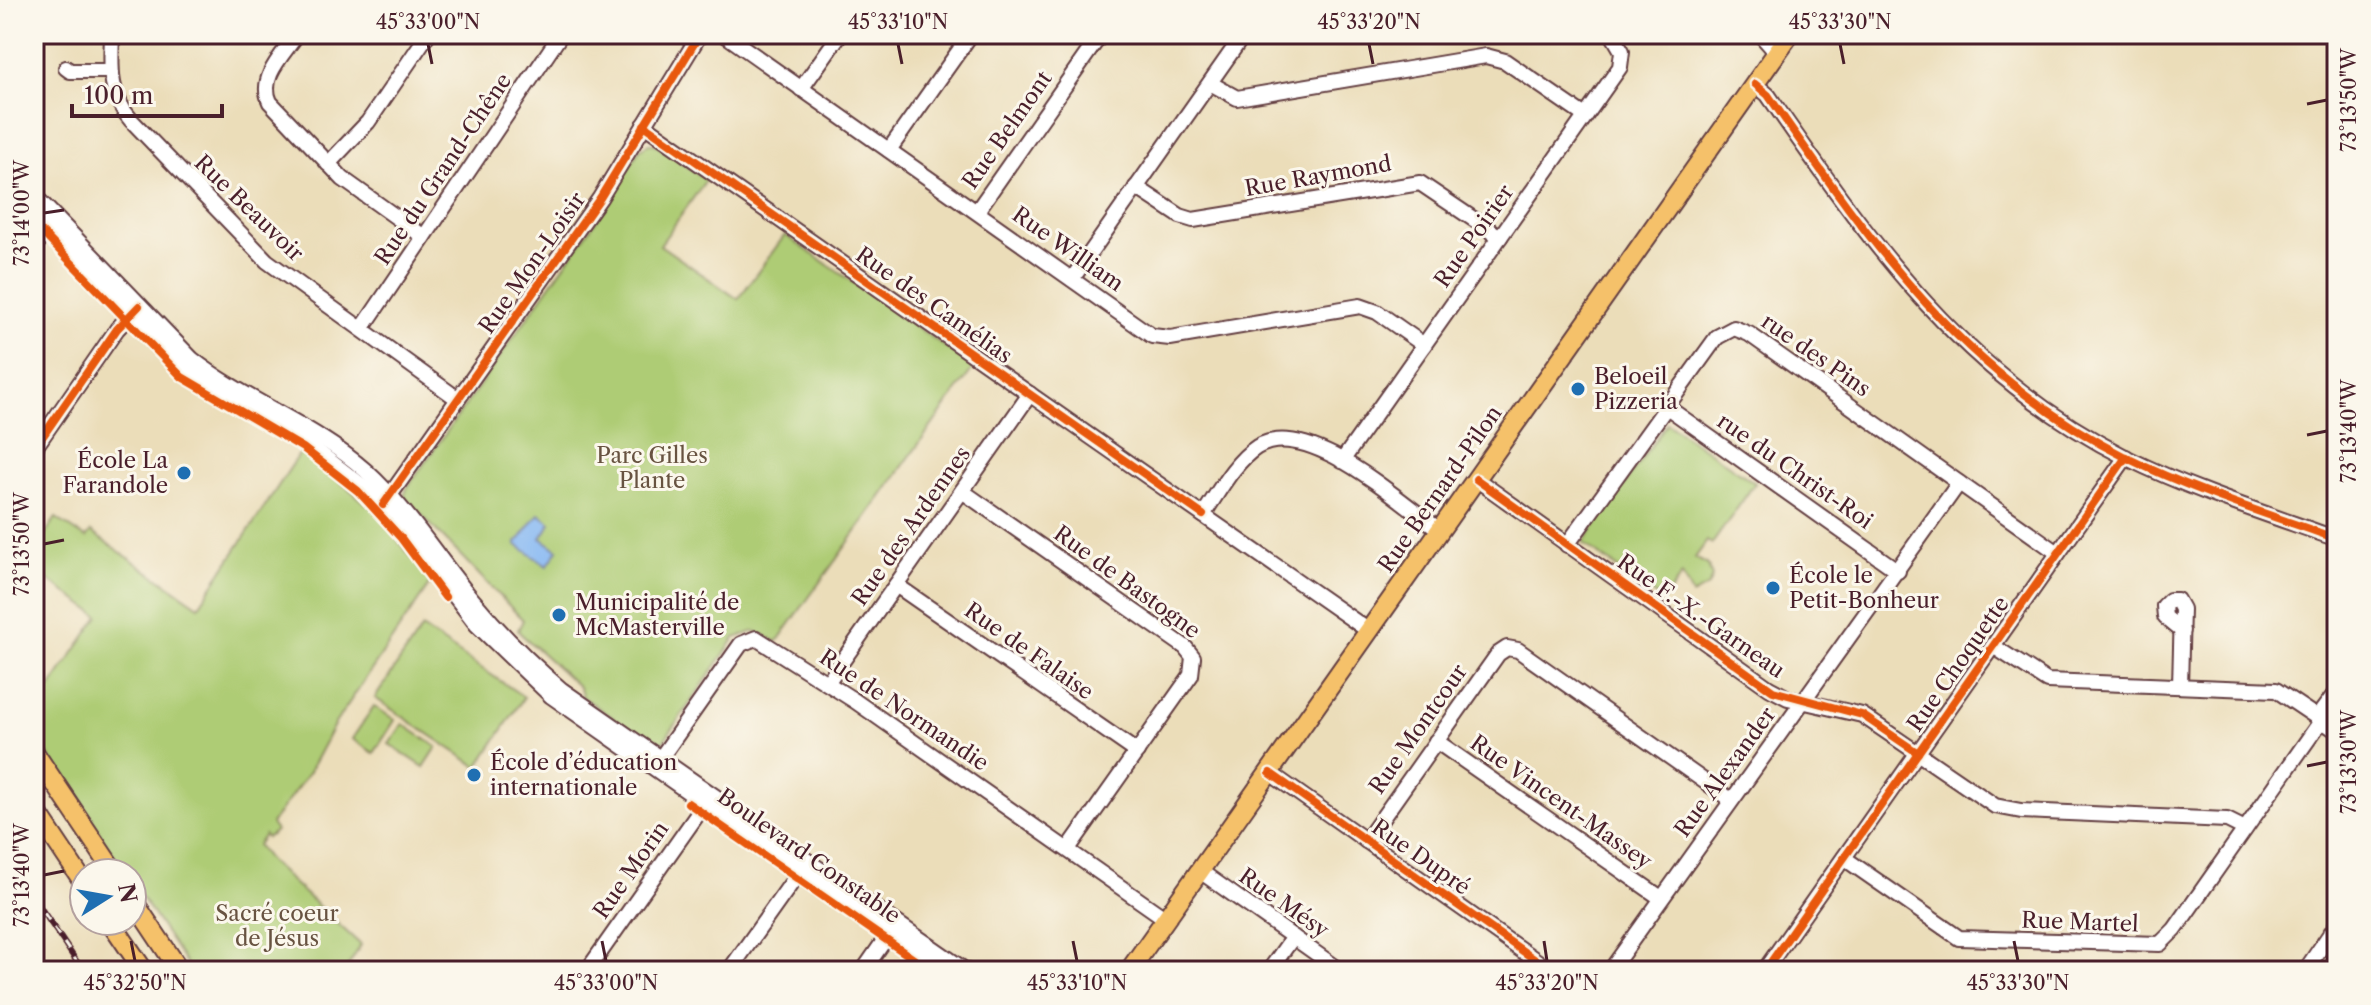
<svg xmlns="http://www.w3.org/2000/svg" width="2371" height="1005" font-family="'Libre Caslon Text',serif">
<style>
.green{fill:#aecc74;stroke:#7c7650;stroke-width:2}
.water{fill:#86b8f3;stroke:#686c8f;stroke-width:2}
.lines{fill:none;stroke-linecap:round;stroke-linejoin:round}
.minor-casing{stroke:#623c40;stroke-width:18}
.major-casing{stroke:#623c40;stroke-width:22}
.minor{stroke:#fff;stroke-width:14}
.major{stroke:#f5c16b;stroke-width:18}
.rail-casing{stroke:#4a1f2b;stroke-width:6}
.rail{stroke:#fbf7ec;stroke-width:3;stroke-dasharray:9;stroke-linecap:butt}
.cycleway-casing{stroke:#fbf7ec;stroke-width:13}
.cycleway{stroke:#e8590c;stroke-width:8}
.ticks{fill:none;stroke:#4a1f2b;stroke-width:3}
.poi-dot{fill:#1f6fb2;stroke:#fbf7ec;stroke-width:3}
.labels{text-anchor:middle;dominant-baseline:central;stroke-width:6;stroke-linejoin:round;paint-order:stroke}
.street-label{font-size:22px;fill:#4a1f2b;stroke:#fbf7ec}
.poi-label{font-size:22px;fill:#4a1f2b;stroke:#fbf7ec;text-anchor:start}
.park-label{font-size:22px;fill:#685341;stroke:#fbf7ec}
.neatline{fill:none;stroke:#4a1f2b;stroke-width:3}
.ticks-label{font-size:20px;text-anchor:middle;fill:#4a1f2b}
</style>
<rect width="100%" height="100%" fill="#fbf7ec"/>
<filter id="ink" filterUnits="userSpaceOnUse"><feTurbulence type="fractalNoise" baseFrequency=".0125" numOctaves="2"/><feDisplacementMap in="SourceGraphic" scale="16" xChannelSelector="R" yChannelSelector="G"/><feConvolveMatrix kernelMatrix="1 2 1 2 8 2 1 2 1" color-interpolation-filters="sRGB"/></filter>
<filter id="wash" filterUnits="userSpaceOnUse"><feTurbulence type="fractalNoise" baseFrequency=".006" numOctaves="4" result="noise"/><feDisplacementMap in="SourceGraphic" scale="32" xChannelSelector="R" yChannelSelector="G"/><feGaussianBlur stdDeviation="1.8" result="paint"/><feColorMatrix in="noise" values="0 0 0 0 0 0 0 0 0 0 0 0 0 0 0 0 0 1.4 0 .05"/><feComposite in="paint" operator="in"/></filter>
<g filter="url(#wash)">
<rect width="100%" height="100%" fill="#ebddb9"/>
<g class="green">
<polygon points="649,144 655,144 706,180 660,245 738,299 785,235 974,367 777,642 755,631 735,638 663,742 654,746 583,697 579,687 520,633 518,630 523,620 404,497 407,488 595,222 640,149"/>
<polygon points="1667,423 1755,483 1712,544 1707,541 1695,558 1708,565 1712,577 1708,586 1692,595 1682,575 1663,601 1583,543"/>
<polygon points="302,450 374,510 431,582 334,725 309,772 271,824 276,831 266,838 264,835 257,845 270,862 361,945 345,971 191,971 132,883 132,873 125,873 34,733 34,711 99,616 34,570 34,550 56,518 86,538 91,532 199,606"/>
<polygon points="422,628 524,697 478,767 375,698"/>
<polygon points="374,706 395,720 374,753 352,739"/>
<polygon points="403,724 437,747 424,767 389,744"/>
</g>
<polygon class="water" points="539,514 551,523 541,538 558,550 547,566 516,544"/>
</g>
<g filter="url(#ink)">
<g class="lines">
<defs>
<g id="minor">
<path d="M112,34C111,67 108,94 131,120L267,261L458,399"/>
<path d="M297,34C284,54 258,77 270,102L343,179L424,237"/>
<polyline points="724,34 1152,336 1170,338 1360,306 1377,312 1424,345"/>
<polyline points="1760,34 1776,52"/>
<polyline points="66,68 70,71 111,71"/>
<polyline points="1210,83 1237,98 1486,56 1505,61 1585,116"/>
<path d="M1755,84L1768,95C1871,243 1960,374 2127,458C2194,491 2267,514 2337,539"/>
<polyline points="801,89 840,34"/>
<polyline points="644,125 1369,631"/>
<polyline points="889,150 971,34"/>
<polyline points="328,164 368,122 428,34"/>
<polyline points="1136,187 1180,216 1193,220 1420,183 1500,237"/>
<path d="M34,195L192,359C247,402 313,424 366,471C408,509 436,556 472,599C499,632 529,662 562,690L966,971"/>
<polyline points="977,211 1101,34"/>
<polyline points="34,214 191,375 299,437 369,491 397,520 477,625 551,696 944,971"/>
<polyline points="34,246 49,230"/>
<polyline points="1072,279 1244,34"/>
<polyline points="362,329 561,34"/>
<polyline points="1667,407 1898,571"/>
<polyline points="34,449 117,329 136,309"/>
<polyline points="1342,461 1620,67 1622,51 1612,34"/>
<polyline points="1476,479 1769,688 1788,698 1862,715 1995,806 2021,811 2227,820 2245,829"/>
<polyline points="962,491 1185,647 1193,657 1191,675 1068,849"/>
<polyline points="386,501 600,198 700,34"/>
<path d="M1203,515C1218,493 1234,462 1257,447C1308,416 1399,502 1440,530"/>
<polyline points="1567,545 1717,337 1734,328 1749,334 2058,553"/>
<polyline points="896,585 1137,752"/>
<polyline points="1993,646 2047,681 2276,690 2337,731"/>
<polyline points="827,683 1030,394"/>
<polyline points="2180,686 2182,609 2177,600 2170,600 2164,606 2165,617 2182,631"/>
<polyline points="1436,741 1661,898"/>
<polyline points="655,766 741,644 756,638 855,701 1166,919"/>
<polyline points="1270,773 1551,971"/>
<polyline points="1366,841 1498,654 1507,648 1518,650 1731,800"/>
<polyline points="1844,858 1959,938 2160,944 2175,929 2321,721 2322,711 2337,691"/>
<polyline points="1200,871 1341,971"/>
<polyline points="587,971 709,798"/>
<polyline points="729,971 805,864"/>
<polyline points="863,971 895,925"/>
<polyline points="1269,971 1293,937"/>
<polyline points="1610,971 1959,483"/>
<polyline points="1764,971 2126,457"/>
<polyline points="2305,971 2337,924"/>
</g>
<g id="major">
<polyline points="34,752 115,873"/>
<polyline points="34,808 84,883"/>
<polyline points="132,899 180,971"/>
<polyline points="110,921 144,971"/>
<polyline points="1129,971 1790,34"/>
</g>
</defs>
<use href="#minor" class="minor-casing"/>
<use href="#major" class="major-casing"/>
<use href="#minor" class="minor"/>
<use href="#major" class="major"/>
<defs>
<polyline id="rail" points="34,898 83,971"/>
</defs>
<use href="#rail" class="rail-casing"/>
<use href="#rail" class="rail"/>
<defs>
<g id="cycleway">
<path d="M1755,84L1768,95C1871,243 1960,374 2127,458C2194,491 2267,514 2337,539"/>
<polyline points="644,125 1203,515"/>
<polyline points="34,224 182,377 303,448 358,491 401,538 445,597"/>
<polyline points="34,449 117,329 139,306"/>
<polyline points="1476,479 1773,691 1862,715 1918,753"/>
<polyline points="383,505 600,198 700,34"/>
<polyline points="1270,773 1551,971"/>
<polyline points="688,803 931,971"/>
<polyline points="1771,971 1767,968 1773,959 2126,457"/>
</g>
</defs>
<use href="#cycleway" class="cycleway-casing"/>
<use href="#cycleway" class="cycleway"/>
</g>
</g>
<path class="ticks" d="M428,44L432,64M898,44L902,64M1369,44L1373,64M1840,44L1844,64M2307,104L2327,100M44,213L64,210M2307,435L2327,431M44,544L64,540M2307,766L2327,762M44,875L64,871M131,941L135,961M602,941L606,961M1073,941L1077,961M1544,941L1547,961M2014,941L2018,961"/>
<g class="poi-dot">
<circle cx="1578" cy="389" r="8"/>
<circle cx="184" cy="473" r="8"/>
<circle cx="1773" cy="588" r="8"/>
<circle cx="559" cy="615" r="8"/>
<circle cx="474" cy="775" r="8"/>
</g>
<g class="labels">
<g class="street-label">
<text transform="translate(1007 130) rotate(-55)">Rue Belmont</text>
<text transform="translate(443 169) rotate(-56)">Rue du Grand-Chêne</text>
<text transform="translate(1318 176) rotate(-10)">Rue Raymond</text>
<text transform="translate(249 208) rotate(44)">Rue Beauvoir</text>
<text transform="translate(1474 236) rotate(-55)">Rue Poirier</text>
<text transform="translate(1068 249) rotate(35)">Rue William</text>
<text transform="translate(532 263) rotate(-55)">Rue Mon-Loisir</text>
<text transform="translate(934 305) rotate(35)">Rue des Camélias</text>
<text transform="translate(1816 355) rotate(35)">rue des Pins</text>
<text transform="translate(1795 471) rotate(35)">rue du Christ-Roi</text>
<text transform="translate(1440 489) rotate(-55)">Rue Bernard-Pilon</text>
<text transform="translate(911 526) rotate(-55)">Rue des Ardennes</text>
<text transform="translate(1127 582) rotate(36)">Rue de Bastogne</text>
<text transform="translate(1701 616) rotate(35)">Rue F.-X.-Garneau</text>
<text transform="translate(1029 651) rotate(35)">Rue de Falaise</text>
<text transform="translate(1958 664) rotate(-55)">Rue Choquette</text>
<text transform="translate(904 710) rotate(34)">Rue de Normandie</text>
<text transform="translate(1418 729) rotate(-55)">Rue Montcour</text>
<text transform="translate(1725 772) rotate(-54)">Rue Alexander</text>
<text transform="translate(1561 802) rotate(35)">Rue Vincent-Massey</text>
<text transform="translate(809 856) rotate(35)">Boulevard Constable</text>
<text transform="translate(1421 857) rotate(35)">Rue Dupré</text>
<text transform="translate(631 870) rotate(-55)">Rue Morin</text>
<text transform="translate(1284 903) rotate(35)">Rue Mésy</text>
<text transform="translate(2080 922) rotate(2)">Rue Martel</text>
</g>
<g class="poi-label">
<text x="1594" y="376">Beloeil<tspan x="1594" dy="25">Pizzeria</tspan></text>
<text x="168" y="460" text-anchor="end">École La<tspan x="168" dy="25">Farandole</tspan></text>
<text x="1789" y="575">École le<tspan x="1789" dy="25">Petit-Bonheur</tspan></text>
<text x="575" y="602">Municipalité de<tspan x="575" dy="25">McMasterville</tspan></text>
<text x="490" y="762">École d’éducation<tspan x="490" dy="25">internationale</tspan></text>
</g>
<g class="park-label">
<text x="652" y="455">Parc Gilles<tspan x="652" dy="25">Plante</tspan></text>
<text x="277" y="913">Sacré coeur<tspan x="277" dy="25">de Jésus</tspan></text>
</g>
</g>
<rect width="2371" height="1005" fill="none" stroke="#fbf7ec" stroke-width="88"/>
<g transform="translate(108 897) rotate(79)"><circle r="38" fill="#fbf7ec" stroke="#b4a19f" stroke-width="2"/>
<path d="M0-6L14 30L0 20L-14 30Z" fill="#1f6fb2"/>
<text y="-12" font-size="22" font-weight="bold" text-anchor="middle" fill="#4a1f2b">N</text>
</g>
<path d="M72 104v12h150v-12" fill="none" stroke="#4a1f2b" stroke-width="4"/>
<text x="84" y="104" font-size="24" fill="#4a1f2b" stroke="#fbf7ec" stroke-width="6" paint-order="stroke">100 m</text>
<rect x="44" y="44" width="2283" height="917" class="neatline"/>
<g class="ticks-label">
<text x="428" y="29">45°33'00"N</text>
<text x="898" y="29">45°33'10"N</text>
<text x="1369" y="29">45°33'20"N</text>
<text x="1840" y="29">45°33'30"N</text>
<text transform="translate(2349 100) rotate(-90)" y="7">73°13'50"W</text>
<text transform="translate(22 213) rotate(-90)" y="7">73°14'00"W</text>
<text transform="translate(2349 431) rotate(-90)" y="7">73°13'40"W</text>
<text transform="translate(22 544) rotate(-90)" y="7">73°13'50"W</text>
<text transform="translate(2349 762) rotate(-90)" y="7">73°13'30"W</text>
<text transform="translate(22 875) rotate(-90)" y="7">73°13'40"W</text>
<text x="135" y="990">45°32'50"N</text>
<text x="606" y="990">45°33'00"N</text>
<text x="1077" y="990">45°33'10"N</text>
<text x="1547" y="990">45°33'20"N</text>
<text x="2018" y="990">45°33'30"N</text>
</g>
</svg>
